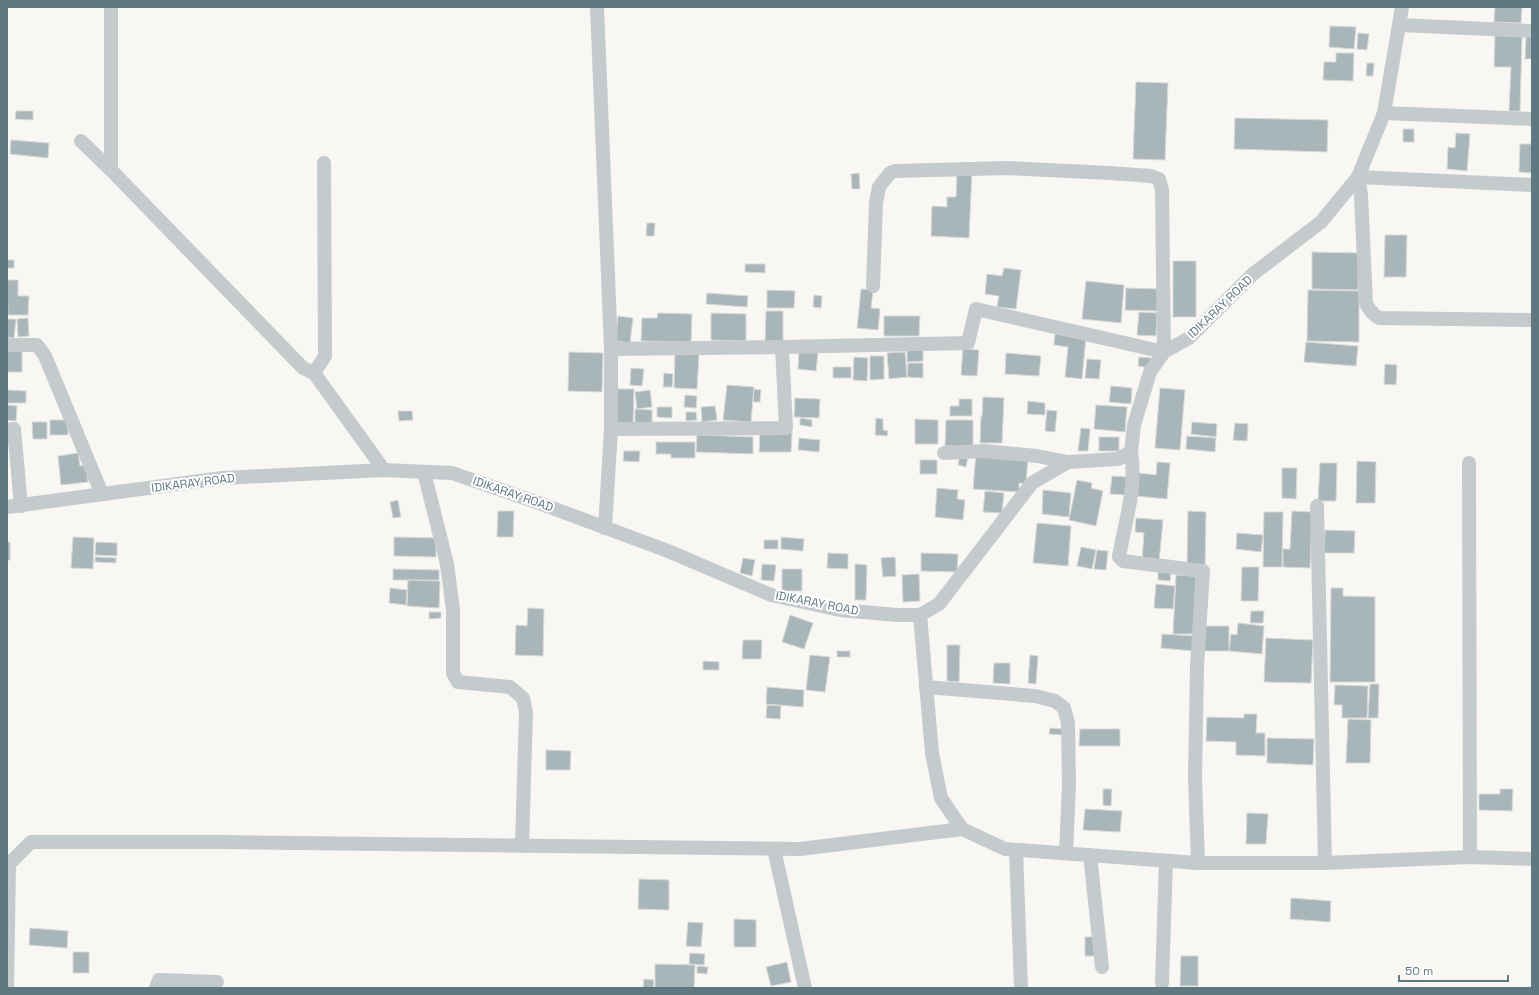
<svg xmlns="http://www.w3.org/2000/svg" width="1539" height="995" font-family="'Space Grotesk',sans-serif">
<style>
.building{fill:#a8b5b9;stroke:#d9d9d7}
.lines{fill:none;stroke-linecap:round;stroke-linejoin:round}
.minor{stroke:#c5cacd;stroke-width:14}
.labels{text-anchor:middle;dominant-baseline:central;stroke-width:4;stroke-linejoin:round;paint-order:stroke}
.street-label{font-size:12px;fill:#607882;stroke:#fff}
</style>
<rect width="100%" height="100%" fill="#f8f7f4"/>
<g class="building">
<polygon points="1495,7 1522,7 1521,23 1494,22"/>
<polygon points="1330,26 1356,27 1354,49 1329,47"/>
<polygon points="1358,33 1369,34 1367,50 1357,49"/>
<polygon points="1495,35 1522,36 1520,111 1509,111 1511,67 1494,67"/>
<polygon points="1526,35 1532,35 1532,59 1525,59"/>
<polygon points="1336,53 1354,53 1353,81 1323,80 1324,62 1336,62"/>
<polygon points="1367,63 1374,63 1373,76 1366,76"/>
<polygon points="1136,82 1168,83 1165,160 1133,159"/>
<polygon points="16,111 33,111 33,120 15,119"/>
<polygon points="1235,118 1328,120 1327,152 1234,149"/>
<rect x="1403" y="129" width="11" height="13"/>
<polygon points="1456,133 1470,134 1467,171 1447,169 1448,147 1455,148"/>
<polygon points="11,140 49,143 48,158 10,154"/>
<polygon points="1520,144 1532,144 1532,173 1519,172"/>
<polygon points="957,172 972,172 969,238 931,236 932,206 947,207 947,197 956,197"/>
<polygon points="859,173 860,189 852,189 851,174"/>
<polygon points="647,223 655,223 654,236 646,236"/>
<polygon points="1385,235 1407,235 1406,277 1384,277"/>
<polygon points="1312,252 1358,253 1358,290 1312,289"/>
<rect x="7" y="260" width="7" height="8"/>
<rect x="1173" y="261" width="23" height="56"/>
<polygon points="745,264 765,264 765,273 745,272"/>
<polygon points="1004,268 1021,270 1016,309 997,307 999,296 985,294 987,274 1002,276"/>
<polygon points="7,280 18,280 18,296 29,296 28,315 8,315"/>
<polygon points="1086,281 1124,285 1121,323 1082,319"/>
<polygon points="1126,288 1158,289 1157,311 1125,310"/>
<polygon points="861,289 873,290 871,308 880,309 878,330 857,328"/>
<polygon points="767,290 795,291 794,308 767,308"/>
<polygon points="1308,290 1359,291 1359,342 1307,341"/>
<polygon points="707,293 748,296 747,307 706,304"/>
<polygon points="814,295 822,296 821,308 813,307"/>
<polygon points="766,311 783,311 783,342 765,342"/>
<polygon points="1139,312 1157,313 1156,336 1137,335"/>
<polygon points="658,313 692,314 691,342 641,341 642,318 657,318"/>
<polygon points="711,313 746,314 746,341 711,340"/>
<polygon points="618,316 633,318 630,343 616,341"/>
<polygon points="884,316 920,316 919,336 884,336"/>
<polygon points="28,318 29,336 18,337 17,319"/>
<polygon points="7,319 16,319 14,338 7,337"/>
<polygon points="1055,334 1086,337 1082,379 1065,377 1068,347 1054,345"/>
<polygon points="1306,342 1358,346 1356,366 1304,362"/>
<rect x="7" y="349" width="15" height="23"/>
<polygon points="907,349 923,349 923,361 907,362"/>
<polygon points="963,349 979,350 977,376 961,375"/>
<polygon points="569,352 603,353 602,392 568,391"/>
<polygon points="799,352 818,353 816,371 798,369"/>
<polygon points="905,352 907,377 889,379 887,353"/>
<polygon points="1006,353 1041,356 1039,376 1005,374"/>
<polygon points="675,354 699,354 697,389 674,388"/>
<polygon points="870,356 884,356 884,379 870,380"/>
<polygon points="854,357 868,358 867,381 853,380"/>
<polygon points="1139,357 1151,358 1150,368 1138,366"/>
<polygon points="1087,359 1101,360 1099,379 1085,378"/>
<polygon points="908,363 923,363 923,378 907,377"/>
<polygon points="1385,364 1397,365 1396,385 1384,384"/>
<rect x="833" y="367" width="18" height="11"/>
<polygon points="631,368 644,369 642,386 630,385"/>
<polygon points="664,373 673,374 672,387 663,387"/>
<polygon points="727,385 754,387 751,422 723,420"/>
<polygon points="1111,386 1132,388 1131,404 1109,402"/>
<polygon points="1160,388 1185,390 1180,450 1155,448"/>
<polygon points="616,389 634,389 633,423 616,423"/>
<polygon points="754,389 761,390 760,402 753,402"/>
<polygon points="7,390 26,391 26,403 7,403"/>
<polygon points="650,390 652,407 637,409 635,392"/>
<polygon points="685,395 697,396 696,408 684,407"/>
<polygon points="983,397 1004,398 1002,443 980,443 981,416 982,417"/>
<polygon points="795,398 820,399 819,418 794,417"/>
<polygon points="959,399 972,399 972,416 950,416 950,406 959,406"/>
<polygon points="1028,401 1045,403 1045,415 1027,414"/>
<polygon points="7,405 17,406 16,421 7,420"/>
<polygon points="1096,405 1127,407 1125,432 1094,429"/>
<polygon points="715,406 717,420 702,422 701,407"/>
<polygon points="657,407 672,407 672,418 657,417"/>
<polygon points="635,409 652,410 652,424 635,424"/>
<polygon points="1047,410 1057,411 1055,432 1045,431"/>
<polygon points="398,411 412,411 413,420 399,421"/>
<polygon points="686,412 696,412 697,420 686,421"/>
<polygon points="800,418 812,420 812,427 800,425"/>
<polygon points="876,418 883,419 883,430 888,431 887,436 875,435"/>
<polygon points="915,419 938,420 938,444 915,444"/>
<rect x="50" y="420" width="18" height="15"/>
<polygon points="946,420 973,420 973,446 945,446"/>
<polygon points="32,422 47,422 47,439 33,439"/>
<polygon points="1192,422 1217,424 1216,437 1191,434"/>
<polygon points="1235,423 1248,424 1247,441 1233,440"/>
<polygon points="1081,428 1090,429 1088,451 1078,451"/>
<polygon points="760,432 792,432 791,452 759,452"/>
<polygon points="697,435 753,437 753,454 696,452"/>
<polygon points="1187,436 1216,438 1215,452 1186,449"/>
<rect x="1099" y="437" width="20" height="14"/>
<polygon points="799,438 820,440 819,452 798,450"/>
<polygon points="656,442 695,442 695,458 671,458 671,454 656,454"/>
<polygon points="624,451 640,451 639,462 623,461"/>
<polygon points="78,453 80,466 86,465 88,482 61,485 58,456"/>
<polygon points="976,453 1028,456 1026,484 1019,483 1019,492 973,489"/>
<polygon points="960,455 968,457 966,467 958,465"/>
<rect x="920" y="460" width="17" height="14"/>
<polygon points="1357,461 1376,462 1375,503 1356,503"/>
<polygon points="1157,462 1170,463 1167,499 1136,496 1138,473 1156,475"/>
<polygon points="1320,463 1337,463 1336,501 1318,501"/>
<polygon points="1282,468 1297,468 1296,499 1282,498"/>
<polygon points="1112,476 1127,477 1125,495 1110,494"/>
<polygon points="1077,480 1092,483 1091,488 1103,491 1096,526 1069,520"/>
<polygon points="937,488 958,490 957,499 965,500 963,520 935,517"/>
<polygon points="1043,490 1071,493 1069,517 1042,514"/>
<polygon points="985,491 1004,493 1002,513 983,512"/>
<polygon points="398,500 401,517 393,518 390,502"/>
<polygon points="498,511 514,511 513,537 497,537"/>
<polygon points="1188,511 1206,512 1205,568 1187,567"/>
<polygon points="1292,511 1312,512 1310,568 1283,567 1283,549 1290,549"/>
<polygon points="1264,512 1283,512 1282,567 1263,567"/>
<polygon points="1136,518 1163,520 1159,562 1142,561 1144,533 1135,532"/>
<polygon points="1037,523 1071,526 1068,566 1033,563"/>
<polygon points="1325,530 1355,531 1354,553 1324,553"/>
<polygon points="1237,533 1263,535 1261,552 1236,549"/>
<polygon points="73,537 94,538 93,569 71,568"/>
<polygon points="394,537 436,538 436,557 394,556"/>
<polygon points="781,537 804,539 803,551 781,549"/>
<rect x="764" y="540" width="14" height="9"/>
<rect x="7" y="542" width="3" height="18"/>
<polygon points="96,542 117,543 117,556 95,555"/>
<polygon points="1081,547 1096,550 1092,569 1077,566"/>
<polygon points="1097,550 1108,551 1106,570 1094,569"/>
<polygon points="828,553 848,554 848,569 827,568"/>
<polygon points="921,553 958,554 957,572 921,571"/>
<polygon points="95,557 116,558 116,563 95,562"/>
<polygon points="895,557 896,576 883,577 881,558"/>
<polygon points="743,558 755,560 752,576 740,573"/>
<polygon points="762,564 776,565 774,581 761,580"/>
<polygon points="855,564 867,565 866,600 855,600"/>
<polygon points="1242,567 1259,567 1258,601 1241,601"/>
<polygon points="393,569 439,570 439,580 393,580"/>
<rect x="782" y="569" width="20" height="22"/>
<polygon points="1158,571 1171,572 1170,581 1158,580"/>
<polygon points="919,574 920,601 903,602 902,575"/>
<polygon points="1176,575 1196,576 1193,634 1173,634"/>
<polygon points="408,580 440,581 439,608 407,606"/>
<polygon points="1156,584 1175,586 1173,609 1154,608"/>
<polygon points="390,588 407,590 406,605 389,603"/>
<polygon points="1331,588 1343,588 1343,596 1375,597 1375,682 1330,682"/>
<polygon points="528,608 544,609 543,656 515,655 516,625 527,626"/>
<polygon points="1251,611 1264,611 1263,623 1250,623"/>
<polygon points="429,612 441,612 441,618 429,619"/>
<polygon points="790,615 813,623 804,649 782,642"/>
<polygon points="1238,623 1264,626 1262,654 1229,651 1231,634 1237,635"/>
<rect x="1202" y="626" width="27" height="25"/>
<polygon points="1162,634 1195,636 1193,651 1161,648"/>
<polygon points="1266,638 1313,640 1311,683 1264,682"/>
<polygon points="743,640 762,640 761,659 742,659"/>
<polygon points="947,645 960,645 959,682 947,681"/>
<rect x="837" y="651" width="13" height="6"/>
<polygon points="810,655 830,657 825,692 806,690"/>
<polygon points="1030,655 1038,656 1036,684 1028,683"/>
<polygon points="703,661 719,662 719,670 703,670"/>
<polygon points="994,663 1010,663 1010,684 993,683"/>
<polygon points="1370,684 1379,684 1378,718 1368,718"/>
<polygon points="1335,685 1368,686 1367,718 1342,718 1342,705 1334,705"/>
<polygon points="767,687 804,690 803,707 766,704"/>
<polygon points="767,705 781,706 780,719 766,718"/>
<polygon points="1244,714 1257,714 1256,733 1265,733 1265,756 1236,755 1236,742 1206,741 1207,717 1244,718"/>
<polygon points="1348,719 1371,720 1370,763 1346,763"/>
<polygon points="1050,728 1064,729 1064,735 1049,734"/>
<polygon points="1080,729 1120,729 1120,746 1079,746"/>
<polygon points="1267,738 1314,739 1313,765 1267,763"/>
<polygon points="546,750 571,751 570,770 546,770"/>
<polygon points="1103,789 1112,789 1111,806 1103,805"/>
<polygon points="1500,789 1513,789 1512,811 1479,810 1479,794 1500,794"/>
<polygon points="1085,809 1122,811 1120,832 1083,830"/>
<polygon points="1247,813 1268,814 1266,844 1246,844"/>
<polygon points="639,879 669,880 669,910 638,909"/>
<polygon points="1291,898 1331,901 1330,922 1290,919"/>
<polygon points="734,919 756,920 756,947 734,947"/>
<polygon points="688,922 703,923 701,947 686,946"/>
<polygon points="30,928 68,931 67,948 29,945"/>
<rect x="1085" y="937" width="13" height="19"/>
<rect x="73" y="952" width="16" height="21"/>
<polygon points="690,953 705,954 704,965 689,964"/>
<polygon points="1181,956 1198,956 1198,986 1180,986"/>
<polygon points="787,962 791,982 771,986 766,967"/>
<polygon points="655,964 695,965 694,988 655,988"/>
<polygon points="697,966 708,967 707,974 697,973"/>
<polygon points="644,979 654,980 653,988 643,988"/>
</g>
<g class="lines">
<g class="minor">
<polyline points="597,7 611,349 611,429 605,528"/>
<polyline points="1400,25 1532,31"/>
<polyline points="1384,113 1532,119"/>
<polyline points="81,141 111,170 111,7"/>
<polyline points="111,170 303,368 314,373 384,470"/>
<path d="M1532,185L1358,177L1361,195L1366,303C1369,310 1372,314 1379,318L1532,320"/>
<polyline points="7,345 37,345 45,356 102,494"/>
<polyline points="782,347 968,343 976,309 1164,352 1162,190 1159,179 1151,176 1110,173 1008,168 895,171 890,173 879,187 876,203 873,286"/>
<polyline points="314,373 325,356 324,163"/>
<polyline points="611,429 786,428 782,347 611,349"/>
<polyline points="7,430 14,429 21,506"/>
<path d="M1131,452C1137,487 1125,522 1119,557L1123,561L1203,571L1197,666L1195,778L1198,863"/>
<polyline points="944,453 984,451 1037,456 1068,462"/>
<polyline points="1469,463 1470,857"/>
<polyline points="424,472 447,564 453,610 453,673 458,682 510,687 523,698 526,712 522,846"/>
<polyline points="1317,506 1325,863"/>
<polyline points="7,507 222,478 384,470 452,473 536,502 668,551 771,595 840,610 897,615 920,615 939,604 1032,483 1068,462 1118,459 1131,452 1134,425 1150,372 1164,352 1189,338 1253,274 1321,222 1358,177 1384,113 1402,7"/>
<polyline points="920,615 932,753 941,798 962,829 1005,849 1198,863 1325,863 1470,857 1532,859"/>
<polyline points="926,687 1035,696 1055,701 1064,708 1068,723 1069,785 1066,853"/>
<polyline points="774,849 805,988"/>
<polyline points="1016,850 1021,988"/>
<polyline points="1090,855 1102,967"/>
<polyline points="1162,983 1166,861"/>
<polyline points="7,988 9,864 31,842 222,842 800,849 962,829"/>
<polyline points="156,988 159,980 217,982"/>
</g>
</g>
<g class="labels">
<g class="street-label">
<text transform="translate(1220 307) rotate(-44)">IDIKARAY ROAD</text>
<text transform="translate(193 483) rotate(-7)">IDIKARAY ROAD</text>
<text transform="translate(513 494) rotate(19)">IDIKARAY ROAD</text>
<text transform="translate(817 603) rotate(11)">IDIKARAY ROAD</text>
</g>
</g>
<rect width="1539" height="995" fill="none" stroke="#607882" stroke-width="16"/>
<path d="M1399 975v6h109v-6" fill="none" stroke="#607882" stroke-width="2"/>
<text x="1405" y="975" font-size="12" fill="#607882" stroke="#ffffff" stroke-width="3" paint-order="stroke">50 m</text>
</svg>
